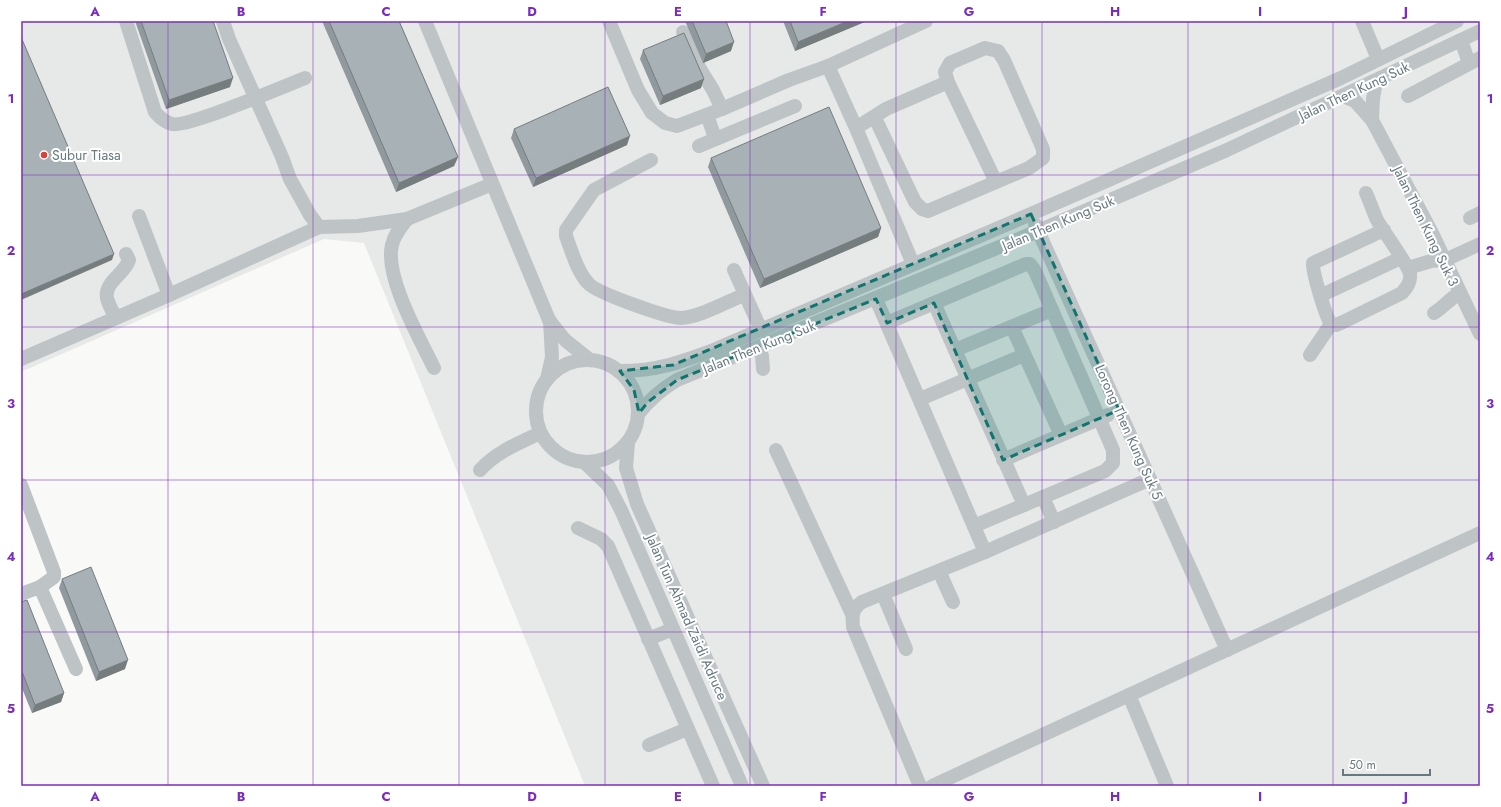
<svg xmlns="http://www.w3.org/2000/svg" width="1501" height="807" font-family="Jost,sans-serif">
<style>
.built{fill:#e7e9e8}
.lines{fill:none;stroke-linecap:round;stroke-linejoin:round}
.minor{stroke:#bec4c6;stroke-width:14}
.wall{fill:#90999d}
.shaded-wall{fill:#767d7f}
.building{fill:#a8b2b6;stroke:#767d7f}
.marked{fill:#0f766e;fill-opacity:0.2;stroke:#0f766e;stroke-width:3;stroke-dasharray:8 5;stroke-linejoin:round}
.grid{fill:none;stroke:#7b2cbf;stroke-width:1;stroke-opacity:0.55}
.poi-dot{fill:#d74339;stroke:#fff;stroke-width:1.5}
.labels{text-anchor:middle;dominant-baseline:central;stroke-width:4;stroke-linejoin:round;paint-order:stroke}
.street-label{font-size:14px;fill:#667980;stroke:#fff}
.poi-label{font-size:14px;fill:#667980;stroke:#fff;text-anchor:start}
.neatline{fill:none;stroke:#7b2cbf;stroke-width:1.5}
.grid-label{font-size:13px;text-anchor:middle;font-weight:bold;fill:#7b2cbf}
</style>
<rect width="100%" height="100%" fill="#f9f9f7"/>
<polygon class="built" points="21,21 1480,21 1480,786 585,786 364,243 324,239 21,372"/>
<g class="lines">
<g class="minor">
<path d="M126,21L155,112C160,118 165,122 172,124C186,128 285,86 305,78"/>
<polyline points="223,21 229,39 282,157 290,179 310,215 319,227"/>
<polyline points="425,21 549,320 565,340 590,360"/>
<polyline points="609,21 638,90 652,113 665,123 677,126 722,109 789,80 828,66 926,21"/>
<polyline points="1362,21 1378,59"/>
<polyline points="683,32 700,69 713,90 722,109"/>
<polyline points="1461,40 1469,63"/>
<polyline points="828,66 856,128 913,264"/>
<polyline points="1343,96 1355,101 1372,120 1432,233 1480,334"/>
<polyline points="1408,96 1480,58"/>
<polyline points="707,115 715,138"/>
<polyline points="875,118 915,202 922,209 928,211 1029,168 1043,158 1043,149 1004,60 998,51 985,48 950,63 945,72 948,82"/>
<polyline points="1372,120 1373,99 1376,81"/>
<polyline points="856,128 886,109 948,82 996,182"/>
<polyline points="699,146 795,106"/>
<path d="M651,160L594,190L566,230V236C572,252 577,271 588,283C596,293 668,318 681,318C700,317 726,302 744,295"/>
<path d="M1366,193C1370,202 1373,211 1377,220C1383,231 1408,264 1410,274C1411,282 1407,287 1402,293L1343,322L1336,325L1331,324C1327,321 1311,268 1313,263L1384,230"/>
<polyline points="139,216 169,295"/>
<polyline points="1470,218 1480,213"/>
<path d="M407,219C401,227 394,235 392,245C384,276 420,339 434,368"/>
<polyline points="1035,224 1227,650"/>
<polyline points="1408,268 1431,261 1445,260 1480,244"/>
<polyline points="734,270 761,330"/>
<polyline points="1322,295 1401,258"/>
<polyline points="876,299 985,552"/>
<polyline points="934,303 1024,505"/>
<path d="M1434,313C1444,307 1449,299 1460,293"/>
<path d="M116,318C113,312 108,304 107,298C104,282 125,274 129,260L126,254"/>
<polyline points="887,323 1026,264 1030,264 1035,271 1113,450 1113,463 1105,471 974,526"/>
<polyline points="1012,327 1061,435"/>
<polyline points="758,348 762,356 763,369"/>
<polyline points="955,350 1052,310"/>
<polyline points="1310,355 1331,324"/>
<polyline points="21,359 169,295 319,227 358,226 407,219 492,184"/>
<circle cx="587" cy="411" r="51"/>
<path d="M620,371C658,371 681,362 716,349L1031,214L1341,78L1457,21"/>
<polyline points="547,379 552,357 550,321"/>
<polyline points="920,399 1024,355"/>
<path d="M639,413C650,399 662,389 677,380L1038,231L1227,150L1480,31"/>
<polyline points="628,443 626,468 637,504 763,786"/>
<polyline points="776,450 852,614"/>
<polyline points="1003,460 1108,415"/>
<polyline points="585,463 608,485 621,510 742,786"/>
<path d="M480,470C496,452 519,443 540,433"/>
<polyline points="21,485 54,572 54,577 40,587 21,594"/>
<polyline points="1043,497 1054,522"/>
<polyline points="578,528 601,539 608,546 713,786"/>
<polyline points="939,571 953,602"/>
<polyline points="40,587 76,669"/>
<polyline points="883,594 906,649"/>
<polyline points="648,639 673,629"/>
<polyline points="1129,695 1167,786"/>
<polyline points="649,745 687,729"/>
<path d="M920,786L853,627C852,615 852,609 862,602L985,552L1150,479"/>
<polyline points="932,786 1480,533"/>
</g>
</g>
<g class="wall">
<polygon points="135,21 213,21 230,87 166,109"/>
<polygon points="322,21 399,21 458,157 454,166 396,192"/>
<polygon points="685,21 726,21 731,51 703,63"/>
<polygon points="783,21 867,21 795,51"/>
<polygon points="643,50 701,88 660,105 640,59"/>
<polygon points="514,129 627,145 533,187 511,138"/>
<polygon points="711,158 881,228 878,237 760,288 708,167"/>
<polygon points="62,579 125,669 96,681 59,588"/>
<polygon points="21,602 64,693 61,702 32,713 21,686"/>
</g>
<g class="shaded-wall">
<polygon points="848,21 867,21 795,51 798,42"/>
<polygon points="734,42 731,51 703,63 706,54"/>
<polygon points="233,78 230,87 166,109 169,100"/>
<polygon points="704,79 701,88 660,105 663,96"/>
<polygon points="630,136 627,145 533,187 536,178"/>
<polygon points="458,157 454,166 396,192 399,183"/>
<polygon points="881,228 878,237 760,288 764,279"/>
<polygon points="114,254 112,260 21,300 21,294"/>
<polygon points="128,660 125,669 96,681 99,672"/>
<polygon points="64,693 61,702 32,713 35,705"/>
</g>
<g class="building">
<polygon points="141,21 213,21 233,78 169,100"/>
<polygon points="329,21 399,21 458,157 399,183"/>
<polygon points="692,21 726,21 734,42 706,54"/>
<polygon points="790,21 848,21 798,42"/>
<polygon points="684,33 704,79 663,96 643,50"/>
<polygon points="21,37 114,254 21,294"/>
<polygon points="608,87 630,136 536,178 514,129"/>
<polygon points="829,107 881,228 764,279 711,158"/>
<polygon points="91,567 128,660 99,672 62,579"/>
<polygon points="27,600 64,693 35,705 21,669 21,602"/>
</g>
<path class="marked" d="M1031,214L1119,410L1003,460L934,303L887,323L876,299L677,380L648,402L639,413L634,390L620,371L673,365Z"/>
<path class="grid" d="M168,21V786M313,21V786M459,21V786M605,21V786M750,21V786M896,21V786M1042,21V786M1188,21V786M1333,21V786M21,175H1480M21,327H1480M21,480H1480M21,632H1480"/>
<circle class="poi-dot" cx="44" cy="155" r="4"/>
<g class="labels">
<g class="street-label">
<text transform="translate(1354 91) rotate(-25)">Jalan Then Kung Suk</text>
<text transform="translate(1058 223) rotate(-23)">Jalan Then Kung Suk</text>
<text transform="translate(1426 226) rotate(64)">Jalan Then Kung Suk 3</text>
<text transform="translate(759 347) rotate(-22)">Jalan Then Kung Suk</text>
<text transform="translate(1129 432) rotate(66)">Lorong Then Kung Suk 5</text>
<text transform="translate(687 617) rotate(66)">Jalan Tun Ahmad Zaidi Adruce</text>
</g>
<g class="poi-label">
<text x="52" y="155">Subur Tiasa</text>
</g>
</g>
<rect width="1501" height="807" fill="none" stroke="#ffffff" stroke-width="44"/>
<path d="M1343 769v6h87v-6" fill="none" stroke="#667980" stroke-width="2"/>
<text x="1349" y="769" font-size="12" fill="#667980" stroke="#ffffff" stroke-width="3" paint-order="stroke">50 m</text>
<rect x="22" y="22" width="1457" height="763" class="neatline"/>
<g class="grid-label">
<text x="95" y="16">A</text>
<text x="241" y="16">B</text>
<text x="386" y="16">C</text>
<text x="532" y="16">D</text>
<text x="678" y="16">E</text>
<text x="823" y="16">F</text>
<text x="969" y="16">G</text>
<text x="1115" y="16">H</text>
<text x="1260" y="16">I</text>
<text x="1406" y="16">J</text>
<text x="11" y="103">1</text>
<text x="1490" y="103">1</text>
<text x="11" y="255">2</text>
<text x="1490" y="255">2</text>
<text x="11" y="408">3</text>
<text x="1490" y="408">3</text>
<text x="11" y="561">4</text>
<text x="1490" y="561">4</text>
<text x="11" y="713">5</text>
<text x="1490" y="713">5</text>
<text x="95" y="801">A</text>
<text x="241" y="801">B</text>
<text x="386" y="801">C</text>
<text x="532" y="801">D</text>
<text x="678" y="801">E</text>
<text x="823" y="801">F</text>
<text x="969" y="801">G</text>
<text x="1115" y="801">H</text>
<text x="1260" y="801">I</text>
<text x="1406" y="801">J</text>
</g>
</svg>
